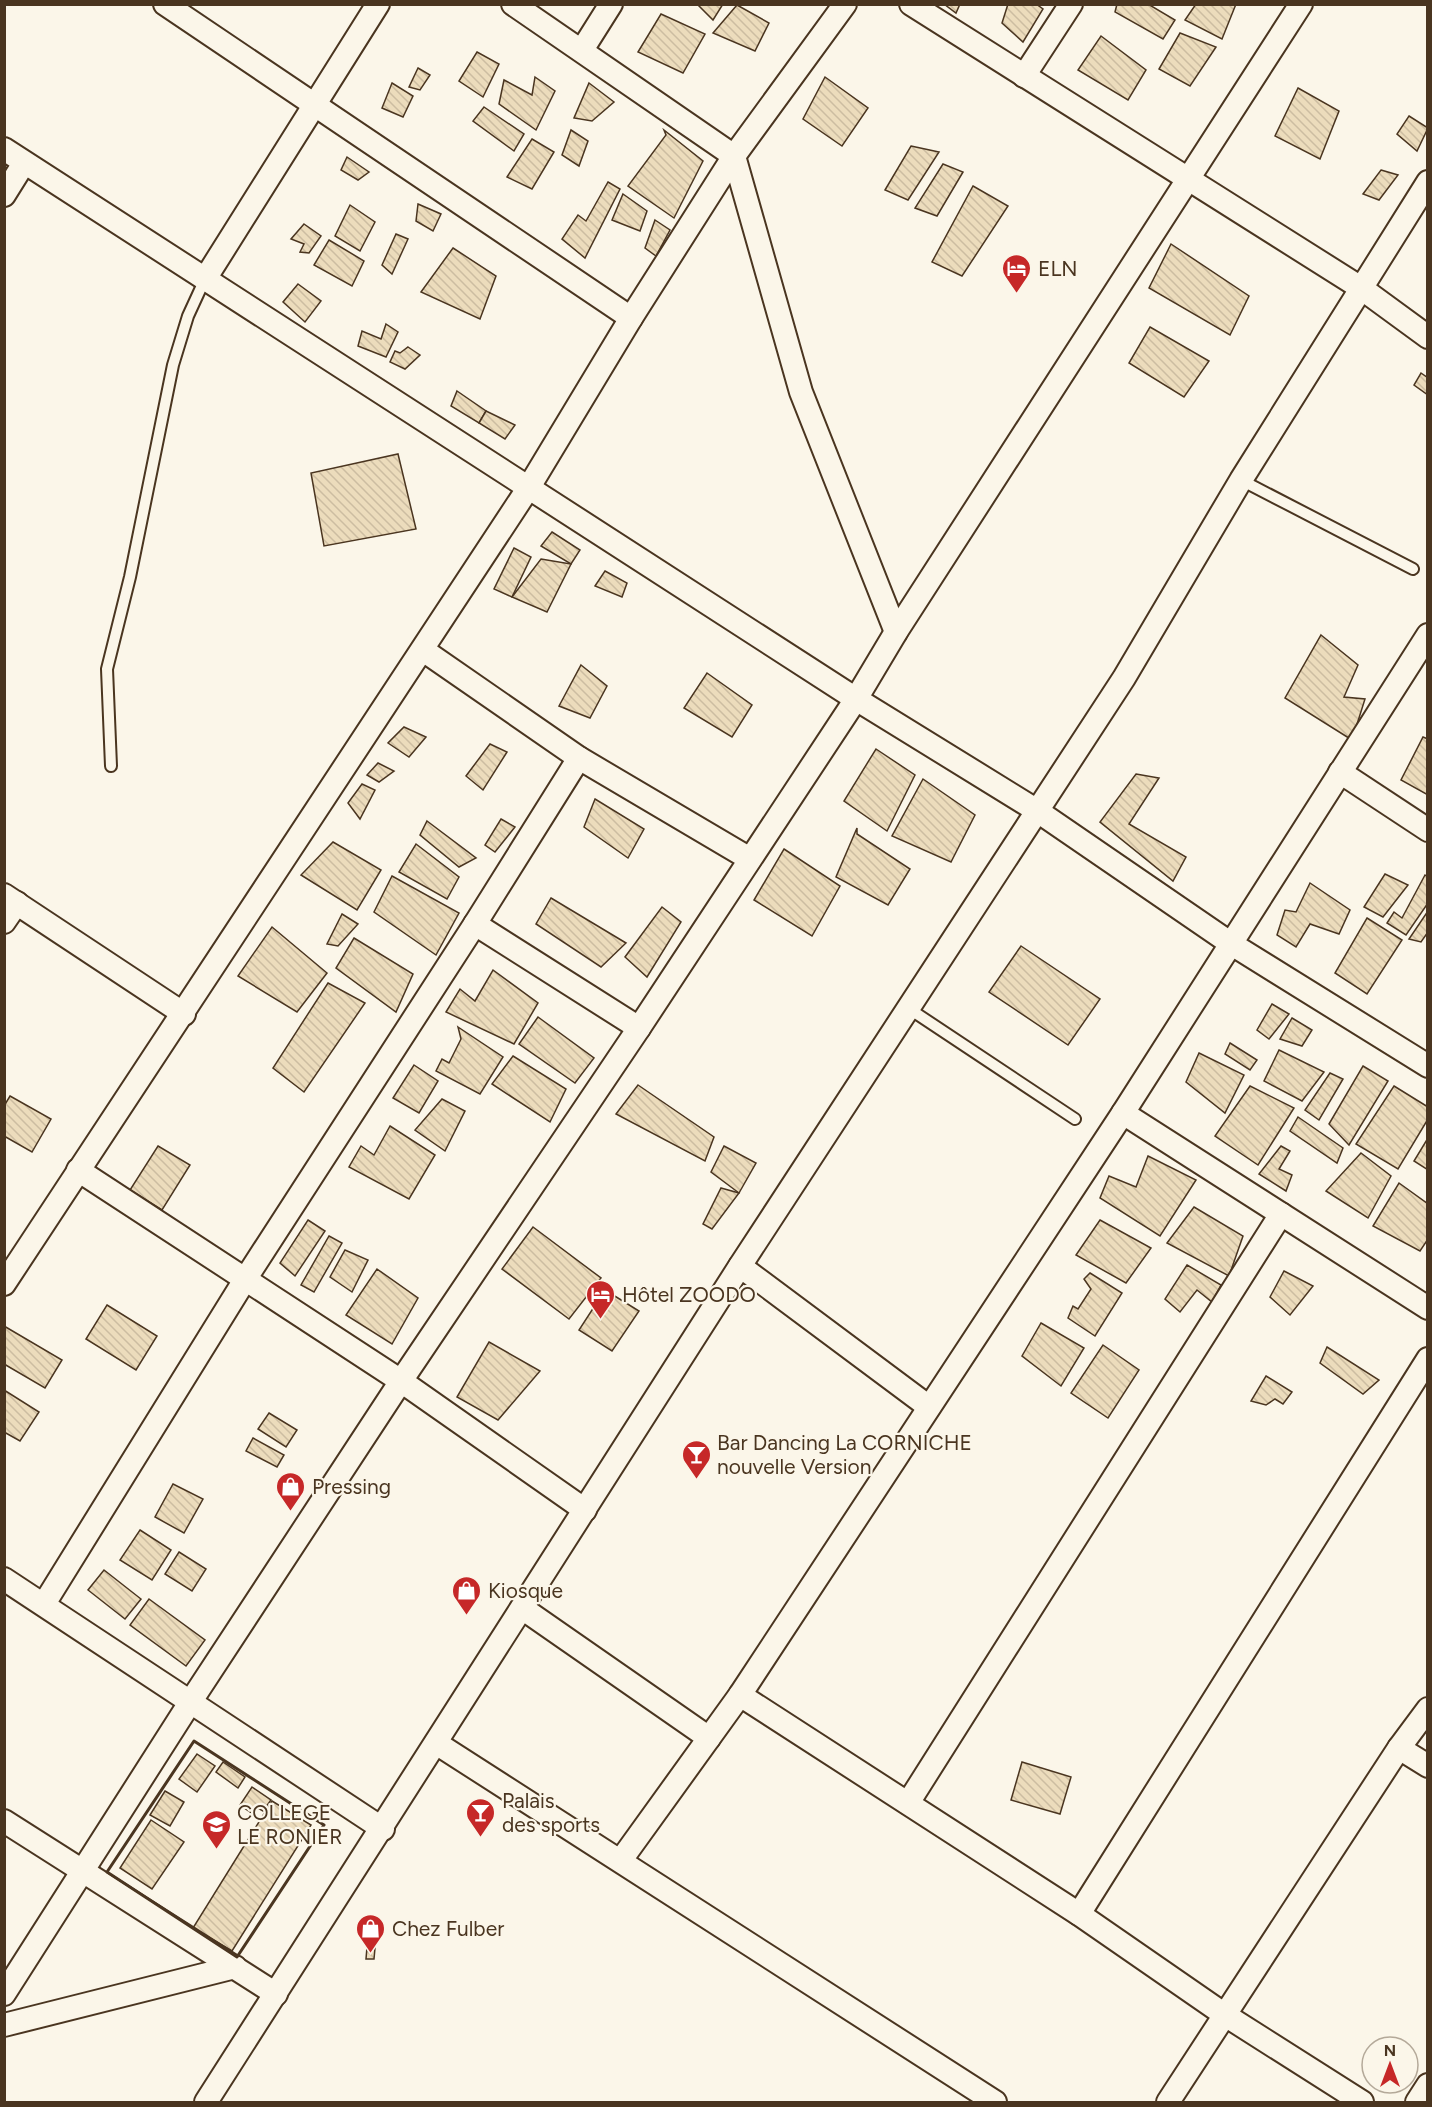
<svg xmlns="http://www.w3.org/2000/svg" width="1432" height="2107" font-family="Figtree,sans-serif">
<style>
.building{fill:url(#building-back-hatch);stroke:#4a3520;stroke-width:1.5}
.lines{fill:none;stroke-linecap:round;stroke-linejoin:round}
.lane-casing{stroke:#4a3520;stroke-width:14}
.street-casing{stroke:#4a3520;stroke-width:26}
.lane{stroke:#fbf6e9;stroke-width:10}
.street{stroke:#fbf6e9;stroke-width:22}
.wall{stroke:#4a3520;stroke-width:3}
.labels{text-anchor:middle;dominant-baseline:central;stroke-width:4.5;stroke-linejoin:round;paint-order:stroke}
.poi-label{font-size:21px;fill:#4a3520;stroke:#fbf6e9;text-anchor:start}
</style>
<defs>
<pattern id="building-back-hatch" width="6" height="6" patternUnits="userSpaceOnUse" patternTransform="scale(1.5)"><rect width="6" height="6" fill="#ecdcbc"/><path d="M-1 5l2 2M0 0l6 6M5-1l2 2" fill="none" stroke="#ccbda1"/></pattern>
</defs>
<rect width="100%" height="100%" fill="#fbf6e9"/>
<g class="building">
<polygon points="697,4 723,4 713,20"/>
<polygon points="944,4 960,4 956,13"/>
<polygon points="1008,4 1036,4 1043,9 1023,42 1002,23"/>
<polygon points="1117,4 1148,4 1175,20 1163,39 1115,12"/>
<polygon points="1196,4 1236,4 1222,39 1185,20"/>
<polygon points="737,5 769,23 755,51 713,33"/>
<polygon points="661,14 705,34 683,73 638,52"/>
<polygon points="1180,33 1216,47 1190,86 1159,69"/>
<polygon points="1101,36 1146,70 1128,100 1078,70"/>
<polygon points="477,52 499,64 483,97 459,81"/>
<polygon points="418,68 430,75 420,90 409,87"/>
<polygon points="535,77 555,91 536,130 499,104 504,80 532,95"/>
<polygon points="825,77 868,108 842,146 803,119"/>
<polygon points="392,83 413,96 403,117 382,108"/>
<polygon points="589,83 614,102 592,121 574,118"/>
<polygon points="1298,88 1339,111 1320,159 1275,136"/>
<polygon points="484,107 524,134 514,151 473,121"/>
<polygon points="1409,116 1428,128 1417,151 1397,134"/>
<polygon points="571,130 588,141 579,166 562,155"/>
<polygon points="664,130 703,161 674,218 628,186 666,135"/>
<polygon points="532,139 554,152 532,189 507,177"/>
<polygon points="911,146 939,152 908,200 885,190"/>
<polygon points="347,157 369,172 358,180 341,170"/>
<polygon points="943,164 963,172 937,216 915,208"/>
<polygon points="1381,170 1398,175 1379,200 1363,194"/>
<polygon points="608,182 620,189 585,258 562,239 578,215 586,221"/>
<polygon points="973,186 1008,206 962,276 932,262"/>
<polygon points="623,194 647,211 640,231 612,220"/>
<polygon points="418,204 441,214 433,231 416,221"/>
<polygon points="350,205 375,222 360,251 335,236"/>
<polygon points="655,220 670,230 656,256 645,248"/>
<polygon points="304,224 321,236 309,253 300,252 304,244 291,239"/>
<polygon points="396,234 408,239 392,274 382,265"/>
<polygon points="329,240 364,261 352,286 314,265"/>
<polygon points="1171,244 1249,296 1230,335 1149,288"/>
<polygon points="453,248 496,276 480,319 421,292"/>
<polygon points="298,284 321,301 305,322 283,302"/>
<polygon points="386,324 398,332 386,357 358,346 362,331 381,339"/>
<polygon points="1150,327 1209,361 1184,397 1129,363"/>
<polygon points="408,347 420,355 405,369 390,362 395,351 400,353"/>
<polygon points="1421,373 1428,378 1428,395 1414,385"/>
<polygon points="457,391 486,411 479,423 451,406"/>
<polygon points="486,411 515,425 505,439 479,423"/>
<polygon points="398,454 416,529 324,546 311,473"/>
<polygon points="552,532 580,550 571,564 541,546"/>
<polygon points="514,548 531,557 512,597 494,589"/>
<polygon points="541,559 571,564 547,612 512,597"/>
<polygon points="605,571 627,583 622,597 595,586"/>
<polygon points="1321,635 1358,665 1344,697 1365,699 1352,740 1285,698"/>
<polygon points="581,665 607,686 590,718 559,706"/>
<polygon points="707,673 752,705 732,737 684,708"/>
<polygon points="404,727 426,737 409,757 388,743"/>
<polygon points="1423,737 1428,739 1428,795 1401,780"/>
<polygon points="490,744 507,752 483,790 466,776"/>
<polygon points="876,749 915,775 887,831 844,801"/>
<polygon points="378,763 394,771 379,782 367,775"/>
<polygon points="1136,774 1159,778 1129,824 1186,857 1173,881 1100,822"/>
<polygon points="923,779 975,815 951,862 892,836"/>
<polygon points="362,784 375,790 360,819 348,803"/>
<polygon points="595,799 644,829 628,858 584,827"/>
<polygon points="501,819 515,827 495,852 485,845"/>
<polygon points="427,821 476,858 459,867 420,835"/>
<polygon points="857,828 857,834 910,869 888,905 836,877"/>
<polygon points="333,842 381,870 357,910 301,875"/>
<polygon points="416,844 459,877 447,899 399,872"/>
<polygon points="784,849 840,886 812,936 754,900"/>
<polygon points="1385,874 1408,885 1383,917 1364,907"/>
<polygon points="1425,875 1428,877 1428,903 1406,935 1387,923 1394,912 1402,918"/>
<polygon points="392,876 459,913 436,955 374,912"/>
<polygon points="1310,883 1350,910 1339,934 1310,924 1296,947 1277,935 1285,910 1296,912"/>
<polygon points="551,898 626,943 601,967 536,924"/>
<polygon points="662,907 681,922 647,977 625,957"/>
<polygon points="1428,911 1428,932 1421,942 1409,939"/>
<polygon points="342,914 358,924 338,946 327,944"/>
<polygon points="1367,918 1402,940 1367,994 1335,973"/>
<polygon points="272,927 327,973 297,1012 238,976"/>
<polygon points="354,938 413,974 396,1012 336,968"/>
<polygon points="1021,946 1100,999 1068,1045 989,992"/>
<polygon points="493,970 538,1003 514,1044 446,1012 460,989 475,1001"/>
<polygon points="328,983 365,1003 304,1092 273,1068"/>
<polygon points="1272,1004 1289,1014 1269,1039 1257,1030"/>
<polygon points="538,1017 594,1058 575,1083 519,1044"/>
<polygon points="1292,1018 1312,1030 1302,1046 1280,1039"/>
<polygon points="458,1027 503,1057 480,1094 436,1071 442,1059 449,1063 461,1039"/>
<polygon points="1230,1043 1257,1060 1250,1070 1225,1054"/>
<polygon points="1279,1050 1324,1072 1302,1101 1264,1081"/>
<polygon points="1199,1053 1244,1075 1225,1113 1186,1082"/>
<polygon points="513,1056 566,1089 550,1122 492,1084"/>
<polygon points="414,1065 438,1081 419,1113 393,1098"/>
<polygon points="1363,1066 1388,1081 1349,1145 1329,1124"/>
<polygon points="1330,1073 1343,1079 1319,1120 1305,1110"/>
<polygon points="638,1085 714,1137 705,1161 616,1114"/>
<polygon points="1250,1086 1294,1108 1258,1165 1215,1136"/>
<polygon points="1394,1086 1428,1107 1428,1119 1398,1169 1356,1144"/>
<polygon points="10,1096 51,1119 32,1152 4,1136 4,1106"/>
<polygon points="442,1099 465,1111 445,1151 415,1130"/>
<polygon points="1298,1117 1343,1148 1337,1163 1290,1131"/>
<polygon points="390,1126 435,1155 409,1199 349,1167 361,1146 374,1155"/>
<polygon points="1428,1138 1428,1170 1414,1161"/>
<polygon points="158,1146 190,1165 162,1210 130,1190"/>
<polygon points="724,1146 756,1163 739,1193 711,1172"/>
<polygon points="1281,1146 1290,1151 1279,1169 1292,1175 1286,1191 1259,1174"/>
<polygon points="1361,1153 1391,1176 1368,1218 1326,1191"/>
<polygon points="1148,1156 1196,1180 1160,1236 1100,1198 1109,1176 1136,1187"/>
<polygon points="1399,1183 1428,1204 1428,1239 1420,1251 1373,1226"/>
<polygon points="721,1188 739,1193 712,1229 703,1224"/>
<polygon points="1194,1207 1243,1236 1229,1276 1167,1243"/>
<polygon points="308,1220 325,1231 295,1276 280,1263"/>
<polygon points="1100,1220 1151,1248 1126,1283 1076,1255"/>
<polygon points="533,1227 601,1278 569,1319 502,1269"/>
<polygon points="329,1236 342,1243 314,1292 301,1285"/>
<polygon points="345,1250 368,1260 352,1292 330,1277"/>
<polygon points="1187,1265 1221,1285 1212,1302 1197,1290 1180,1312 1165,1299"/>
<polygon points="377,1269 418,1298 392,1344 346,1315"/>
<polygon points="1284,1271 1313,1286 1290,1315 1270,1297"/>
<polygon points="1090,1273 1122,1293 1095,1336 1068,1318 1073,1306 1078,1309 1091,1289 1084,1279"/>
<polygon points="605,1290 639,1311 612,1351 579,1330"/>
<polygon points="107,1305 157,1336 136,1370 86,1339"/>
<polygon points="1041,1323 1084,1348 1061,1386 1022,1356"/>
<polygon points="4,1326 62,1360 45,1388 4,1364"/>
<polygon points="489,1342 540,1371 498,1420 457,1397"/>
<polygon points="1103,1345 1139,1370 1108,1418 1071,1393"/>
<polygon points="1327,1347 1379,1380 1363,1394 1320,1363"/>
<polygon points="1266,1376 1292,1392 1283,1404 1275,1399 1266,1405 1251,1401"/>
<polygon points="4,1390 39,1412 20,1441 4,1432"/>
<polygon points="269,1413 297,1430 286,1447 258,1429"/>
<polygon points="253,1438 284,1455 277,1467 246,1451"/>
<polygon points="173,1484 203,1499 184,1533 155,1517"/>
<polygon points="140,1530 171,1550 152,1580 120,1560"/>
<polygon points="179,1552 206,1569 192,1591 165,1574"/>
<polygon points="104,1570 141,1599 125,1619 88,1590"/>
<polygon points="149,1599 205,1640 186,1666 130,1625"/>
<polygon points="197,1754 215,1766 197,1792 179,1779"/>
<polygon points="223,1762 245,1777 238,1788 216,1772"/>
<polygon points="1022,1762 1071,1777 1060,1814 1011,1800"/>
<polygon points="252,1787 271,1800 263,1811 258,1808 253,1814 240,1805"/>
<polygon points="165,1791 184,1802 170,1826 150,1815"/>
<polygon points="272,1801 311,1825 232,1951 193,1928"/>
<polygon points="151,1820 184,1842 152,1889 120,1868"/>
<polygon points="367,1947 375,1948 374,1959 366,1959"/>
</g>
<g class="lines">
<defs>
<g id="lane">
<polyline points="1241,480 1413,569"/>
<polyline points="111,766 107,669 130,577 173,365 188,316 205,279"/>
<polyline points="908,1008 1075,1119"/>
</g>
<g id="street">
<polyline points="165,4 631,318"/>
<polyline points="513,4 734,156 801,392 896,632"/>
<polyline points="911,4 1361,288 1428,337"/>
<polyline points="582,50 611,4"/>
<polyline points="1024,76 1071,4"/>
<polyline points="4,149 856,699 1036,810 1230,943 1428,1066"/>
<polyline points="4,195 24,163"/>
<polyline points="205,279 378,4"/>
<polyline points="423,650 579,758 750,859"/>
<polyline points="1340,772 1428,830"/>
<polyline points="4,895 184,1014"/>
<polyline points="4,922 17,903"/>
<polyline points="475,924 639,1028"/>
<polyline points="1123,1113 1428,1308"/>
<polyline points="78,1170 401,1381 585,1510"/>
<polyline points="740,1266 929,1407"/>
<polyline points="4,1284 529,487 631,318 734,156 845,4"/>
<polyline points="4,1579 383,1829"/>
<polyline points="44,1604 246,1278 475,924 579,758"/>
<polyline points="522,1608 709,1738"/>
<polyline points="740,1695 1079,1914 1225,2015 1362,2102"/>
<polyline points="436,1743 995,2102"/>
<polyline points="1399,1748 1428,1766"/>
<polyline points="908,1803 1281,1214"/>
<polyline points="4,1821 276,1994"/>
<polyline points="621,1860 740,1695 1123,1113 1428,635"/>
<polyline points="1079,1914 1428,1359"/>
<polyline points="4,1994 191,1701 401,1381 639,1028 856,699 896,632 1301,4"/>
<polyline points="4,2025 235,1967"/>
<polyline points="206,2102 740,1266 1124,678 1241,480 1428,182"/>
<polyline points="1168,2102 1399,1748 1428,1709"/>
<polyline points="1417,2102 1428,2085"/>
</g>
</defs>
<use href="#lane" class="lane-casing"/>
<use href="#street" class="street-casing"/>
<use href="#lane" class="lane"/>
<use href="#street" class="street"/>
<polygon class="wall" points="194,1741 324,1825 237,1957 107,1872"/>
</g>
<defs>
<symbol id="hotel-pin" viewBox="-11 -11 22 30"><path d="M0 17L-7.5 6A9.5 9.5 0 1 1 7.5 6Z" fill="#c62828" stroke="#fbf6e9"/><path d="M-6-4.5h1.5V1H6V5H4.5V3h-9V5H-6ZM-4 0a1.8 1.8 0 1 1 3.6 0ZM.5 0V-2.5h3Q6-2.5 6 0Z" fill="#fff"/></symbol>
<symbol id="bar-pin" viewBox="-11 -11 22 30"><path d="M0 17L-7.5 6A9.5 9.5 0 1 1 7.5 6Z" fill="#c62828" stroke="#fbf6e9"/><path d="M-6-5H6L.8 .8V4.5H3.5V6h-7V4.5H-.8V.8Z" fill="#fff"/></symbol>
<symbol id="shop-pin" viewBox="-11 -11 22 30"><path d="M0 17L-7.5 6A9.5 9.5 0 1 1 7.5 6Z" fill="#c62828" stroke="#fbf6e9"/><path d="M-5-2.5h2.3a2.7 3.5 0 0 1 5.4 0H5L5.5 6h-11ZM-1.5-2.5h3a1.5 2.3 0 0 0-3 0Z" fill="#fff"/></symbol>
<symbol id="school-pin" viewBox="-11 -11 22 30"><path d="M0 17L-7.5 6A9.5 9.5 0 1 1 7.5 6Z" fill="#c62828" stroke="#fbf6e9"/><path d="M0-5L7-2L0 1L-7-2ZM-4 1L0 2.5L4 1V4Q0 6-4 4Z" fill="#fff"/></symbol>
</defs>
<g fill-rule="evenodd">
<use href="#hotel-pin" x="1000" y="252" width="33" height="45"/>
<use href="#hotel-pin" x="584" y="1278" width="33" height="45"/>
<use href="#bar-pin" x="680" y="1438" width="33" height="45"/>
<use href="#shop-pin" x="274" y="1470" width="33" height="45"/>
<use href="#shop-pin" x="450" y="1574" width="33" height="45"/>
<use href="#bar-pin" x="464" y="1796" width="33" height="45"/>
<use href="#school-pin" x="200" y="1808" width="33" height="45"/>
<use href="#shop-pin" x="354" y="1912" width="33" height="45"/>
</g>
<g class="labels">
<g class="poi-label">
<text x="1038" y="268">ELN</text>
<text x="622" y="1294">Hôtel ZOODO</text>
<text x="717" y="1442">Bar Dancing La CORNICHE<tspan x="717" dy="24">nouvelle Version</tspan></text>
<text x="312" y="1486">Pressing</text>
<text x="488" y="1590">Kiosque</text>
<text x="502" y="1800">Palais<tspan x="502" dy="24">des sports</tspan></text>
<text x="237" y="1812">COLLEGE<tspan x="237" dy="24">LE RONIER</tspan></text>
<text x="392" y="1928">Chez Fulber</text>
</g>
</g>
<rect width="1432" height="2107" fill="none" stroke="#4a3520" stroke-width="12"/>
<g transform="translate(1390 2065)"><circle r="28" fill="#fbf6e9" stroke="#b4a999" stroke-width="1.5"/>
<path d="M0-4.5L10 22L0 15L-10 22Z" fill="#c62828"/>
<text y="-9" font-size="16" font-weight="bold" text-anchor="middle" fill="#4a3520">N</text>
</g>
</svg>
